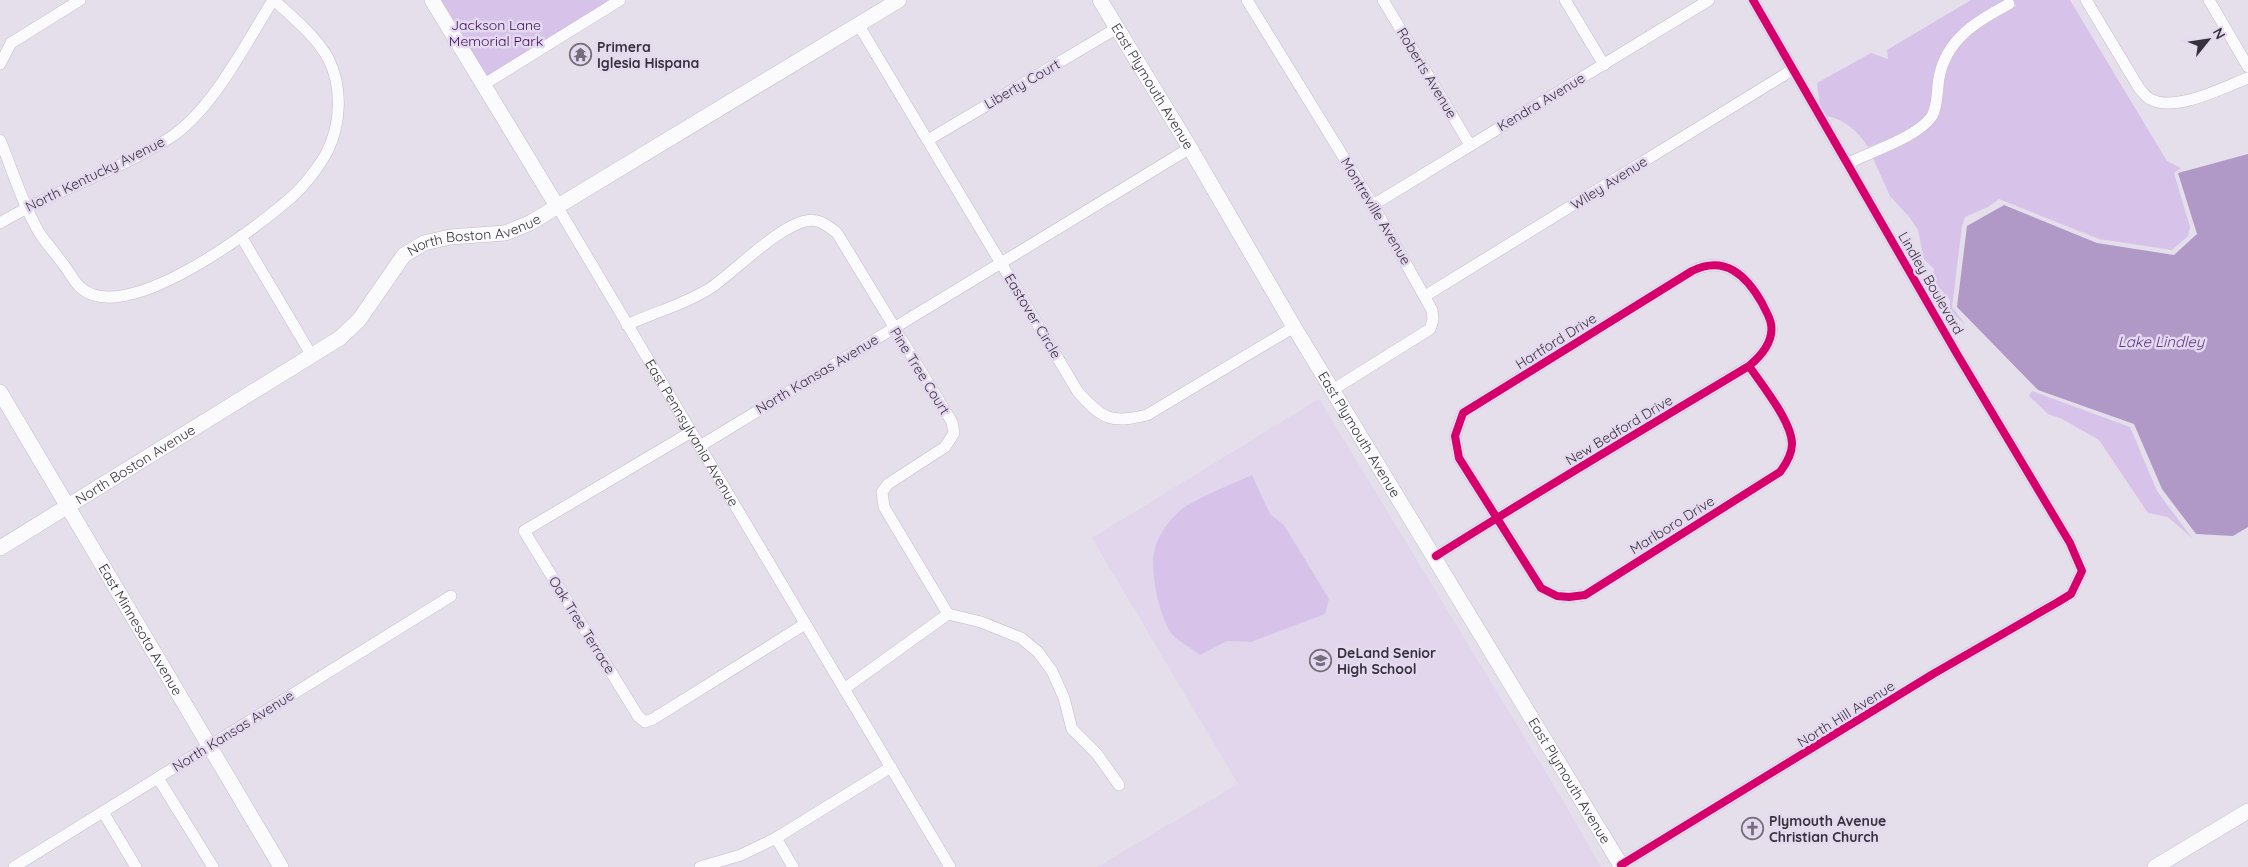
<svg xmlns="http://www.w3.org/2000/svg" width="2248" height="867" font-family="Quicksand,sans-serif">
<style>
.built{fill:#e1d6ec}
.green{fill:#d7c3e9}
.water{fill:#b199c7}
.lines{fill:none;stroke-linecap:round;stroke-linejoin:round}
.street-casing{stroke:#c2bdc7;stroke-width:12}
.secondary-casing{stroke:#c2bdc7;stroke-width:16}
.street{stroke:#fbfafc;stroke-width:11}
.secondary{stroke:#fbfafc;stroke-width:15}
.cycleway-casing{stroke:#e5d9f0;stroke-width:11}
.cycleway{stroke:#d6006c;stroke-width:8}
.labels{text-anchor:middle;dominant-baseline:central;stroke-width:5;stroke-linejoin:round;paint-order:stroke}
.park-label{font-size:14px;fill:#3b0d57;stroke:#e5d9f0}
.poi-label{font-size:14px;font-weight:bold;fill:#36323b;stroke:#e5d9f0;text-anchor:start}
.street-label{font-size:14px;fill:#36323b;stroke:#e5d9f0}
.water-label{font-size:15px;font-style:italic;fill:#633a84;stroke:#e5d9f0}
</style>
<rect width="100%" height="100%" fill="#e5deeb"/>
<polygon class="built" points="1319,399 1559,794 1601,867 1097,867 1238,784 1092,538"/>
<g class="green">
<polygon points="438,0 613,0 488,76 481,75"/>
<path d="M1971,0H2007C1975,17 1941,37 1934,75C1933,84 1932,106 1928,113C1916,131 1887,140 1868,147C1859,132 1843,118 1825,116L1820,107L1817,83L1871,53L1888,59L1887,50Z"/>
<polygon points="2013,0 2070,0 2167,161 2181,168 2174,173 2190,227 2188,236 2172,250 2099,239 1999,199 1988,207 1965,217 1962,226 1952,307 1965,324 1950,311 1950,300 1933,281 1934,269 1924,259 1918,230 1910,218 1890,196 1872,156 1918,135 1956,49 1978,27 2016,6"/>
<polygon points="2032,391 2130,427 2157,491 2192,538 2168,517 2148,513 2099,440 2062,419 2048,414 2029,396"/>
<path d="M1252,475L1270,514L1284,525L1329,599L1325,614L1251,642L1227,641L1200,655C1192,648 1179,642 1172,634C1160,619 1150,572 1154,553C1157,536 1171,516 1186,506C1206,494 1230,485 1252,475Z"/>
</g>
<polygon class="water" points="2248,154 2248,527 2233,536 2196,534 2162,489 2134,424 2038,390 1957,307 1967,226 2004,205 2097,243 2174,255 2197,234 2178,173"/>
<g class="lines">
<defs>
<g id="street">
<polyline points="1247,0 1373,205 1432,310 1433,320 1430,329 1334,389"/>
<polyline points="1383,0 1470,145"/>
<polyline points="1565,0 1604,65"/>
<path d="M2086,0L2139,88C2142,91 2146,97 2150,99C2175,113 2224,87 2248,78"/>
<polyline points="2209,0 2248,67"/>
<path d="M858,24L1078,392C1102,419 1111,424 1147,415L1294,327"/>
<polyline points="0,64 11,43 80,0"/>
<polyline points="483,85 620,0"/>
<path d="M0,140C13,171 23,206 40,234C47,244 56,254 63,264C69,271 74,282 81,288C127,328 263,224 297,192C307,182 320,165 327,152C341,124 343,87 328,58C316,36 292,17 274,0"/>
<polyline points="928,140 1117,28"/>
<path d="M1847,164C1871,151 1917,138 1932,116C1938,106 1937,89 1939,78C1946,39 1977,21 2009,4"/>
<polyline points="1373,205 1709,0"/>
<path id="s1" d="M557,206L950,867"/>
<path d="M0,223C54,190 117,172 171,137C213,109 246,43 273,0"/>
<polyline points="242,238 312,356"/>
<polyline points="1425,296 1792,70"/>
<path d="M627,325C655,312 686,304 712,287C736,270 779,226 806,221C819,218 828,226 837,233L952,422L954,433L945,447L888,484L882,492L884,507L948,614"/>
<polyline points="691,432 524,531 638,716 645,722 653,719 805,624"/>
<polyline points="700,446 1190,148"/>
<path d="M1436,556C1539,491 1644,429 1749,366C1761,356 1774,341 1771,324C1770,317 1765,310 1762,303C1746,275 1725,255 1692,271L1463,413L1455,436L1459,458L1541,588L1557,596L1569,597L1585,595L1780,472C1786,464 1792,455 1792,444C1792,422 1762,385 1749,366"/>
<polyline points="948,614 981,622 1021,638 1038,652 1052,671 1064,698 1072,729 1097,754 1119,785"/>
<polyline points="844,689 948,614"/>
<polyline points="158,778 213,867"/>
<polyline points="103,812 136,867"/>
<polyline points="776,838 793,867"/>
<polyline points="1621,865 1933,674 2058,602 2071,594 2082,571 2070,543 1957,354 1753,0"/>
<polyline points="14,867 451,596"/>
<polyline points="700,867 741,855 776,838 891,767"/>
</g>
<g id="secondary">
<polyline points="432,0 557,206"/>
<path id="s2" d="M1100,0L1190,148L1294,327L1622,867"/>
<path id="s3" d="M0,392L281,867"/>
<path id="s4" d="M0,548L340,338L359,320L404,255L424,243L450,237L505,233L530,223L899,0"/>
<polyline points="2155,867 2248,811"/>
</g>
</defs>
<use href="#street" class="street-casing"/>
<use href="#secondary" class="secondary-casing"/>
<use href="#street" class="street"/>
<use href="#secondary" class="secondary"/>
<defs>
<g id="cycleway">
<path d="M1436,556C1539,491 1644,429 1749,366C1761,356 1774,341 1771,324C1770,317 1765,310 1762,303C1746,275 1725,255 1692,271L1463,413L1455,436L1459,458L1541,588L1557,596L1569,597L1585,595L1780,472C1786,464 1792,455 1792,444C1792,422 1762,385 1749,366"/>
<polyline points="1621,865 1933,674 2058,602 2071,594 2082,571 2070,543 1957,354 1753,0"/>
</g>
</defs>
<use href="#cycleway" class="cycleway-casing"/>
<use href="#cycleway" class="cycleway"/>
</g>
<defs>
<symbol id="temple-ring" viewBox="-11 -11 22 22"><circle r="9.5" fill="#e5d9f0" stroke="#736e79" stroke-width="1.5"/><path d="M0-6L5-2H3V0L6.5 2.5H4V6H1.5V3h-3V6H-4V2.5H-6.5L-3 0V-2H-5Z" fill="#736e79"/></symbol>
<symbol id="school-ring" viewBox="-11 -11 22 22"><circle r="9.5" fill="#e5d9f0" stroke="#736e79" stroke-width="1.5"/><path d="M0-5L7-2L0 1L-7-2ZM-4 1L0 2.5L4 1V4Q0 6-4 4Z" fill="#736e79"/></symbol>
<symbol id="church-ring" viewBox="-11 -11 22 22"><circle r="9.5" fill="#e5d9f0" stroke="#736e79" stroke-width="1.5"/><path d="M-1.2-6h2.4v3.5h3.3v2.4h-3.3V6h-2.4V-.1h-3.3v-2.4h3.3Z" fill="#736e79"/></symbol>
</defs>
<g fill-rule="evenodd">
<use href="#temple-ring" x="568" y="42" width="25" height="25"/>
<use href="#school-ring" x="1308" y="648" width="25" height="25"/>
<use href="#church-ring" x="1740" y="816" width="25" height="25"/>
</g>
<g class="labels">
<g class="park-label">
<text x="496" y="25">Jackson Lane<tspan x="496" dy="16">Memorial Park</tspan></text>
</g>
<g class="poi-label">
<text x="597" y="47">Primera<tspan x="597" dy="16">Iglesia Hispana</tspan></text>
<text x="1337" y="653">DeLand Senior<tspan x="1337" dy="16">High School</tspan></text>
<text x="1769" y="821">Plymouth Avenue<tspan x="1769" dy="16">Christian Church</tspan></text>
</g>
<g class="street-label">
<text transform="translate(1427 73) rotate(59)">Roberts Avenue</text>
<text transform="translate(1022 84) rotate(-30)">Liberty Court</text>
<text stroke="none"><textPath href="#s2" startOffset="101">East Plymouth Avenue</textPath></text>
<text transform="translate(1541 102) rotate(-31)">Kendra Avenue</text>
<text transform="translate(95 174) rotate(-26)">North Kentucky Avenue</text>
<text transform="translate(1609 183) rotate(-32)">Wiley Avenue</text>
<text transform="translate(1376 211) rotate(59)">Montreville Avenue</text>
<text stroke="none"><textPath href="#s4" startOffset="579">North Boston Avenue</textPath></text>
<text transform="translate(1931 283) rotate(60)">Lindley Boulevard</text>
<text transform="translate(1033 316) rotate(59)">Eastover Circle</text>
<text transform="translate(1556 341) rotate(-32)">Hartford Drive</text>
<text transform="translate(920 371) rotate(58)">Pine Tree Court</text>
<text transform="translate(817 374) rotate(-31)">North Kansas Avenue</text>
<text transform="translate(1619 430) rotate(-31)">New Bedford Drive</text>
<text stroke="none"><textPath href="#s1" startOffset="264">East Pennsylvania Avenue</textPath></text>
<text stroke="none"><textPath href="#s2" startOffset="506">East Plymouth Avenue</textPath></text>
<text stroke="none"><textPath href="#s4" startOffset="159">North Boston Avenue</textPath></text>
<text transform="translate(1672 525) rotate(-32)">Marlboro Drive</text>
<text transform="translate(582 625) rotate(58)">Oak Tree Terrace</text>
<text stroke="none"><textPath href="#s3" startOffset="276">East Minnesota Avenue</textPath></text>
<text transform="translate(1846 714) rotate(-32)">North Hill Avenue</text>
<text transform="translate(233 731) rotate(-32)">North Kansas Avenue</text>
<text stroke="none"><textPath href="#s2" startOffset="911">East Plymouth Avenue</textPath></text>
</g>
<g class="water-label">
<text x="2161" y="341">Lake Lindley</text>
</g>
</g>
<g transform="translate(2208 40) rotate(60)" stroke="#e5d9f0" stroke-width="4" paint-order="stroke">
<path d="M0-4L9 19L0 12L-9 19Z" fill="#36323b"/>
<text y="-8" font-size="14" font-weight="bold" text-anchor="middle" fill="#36323b">N</text>
</g>
</svg>
